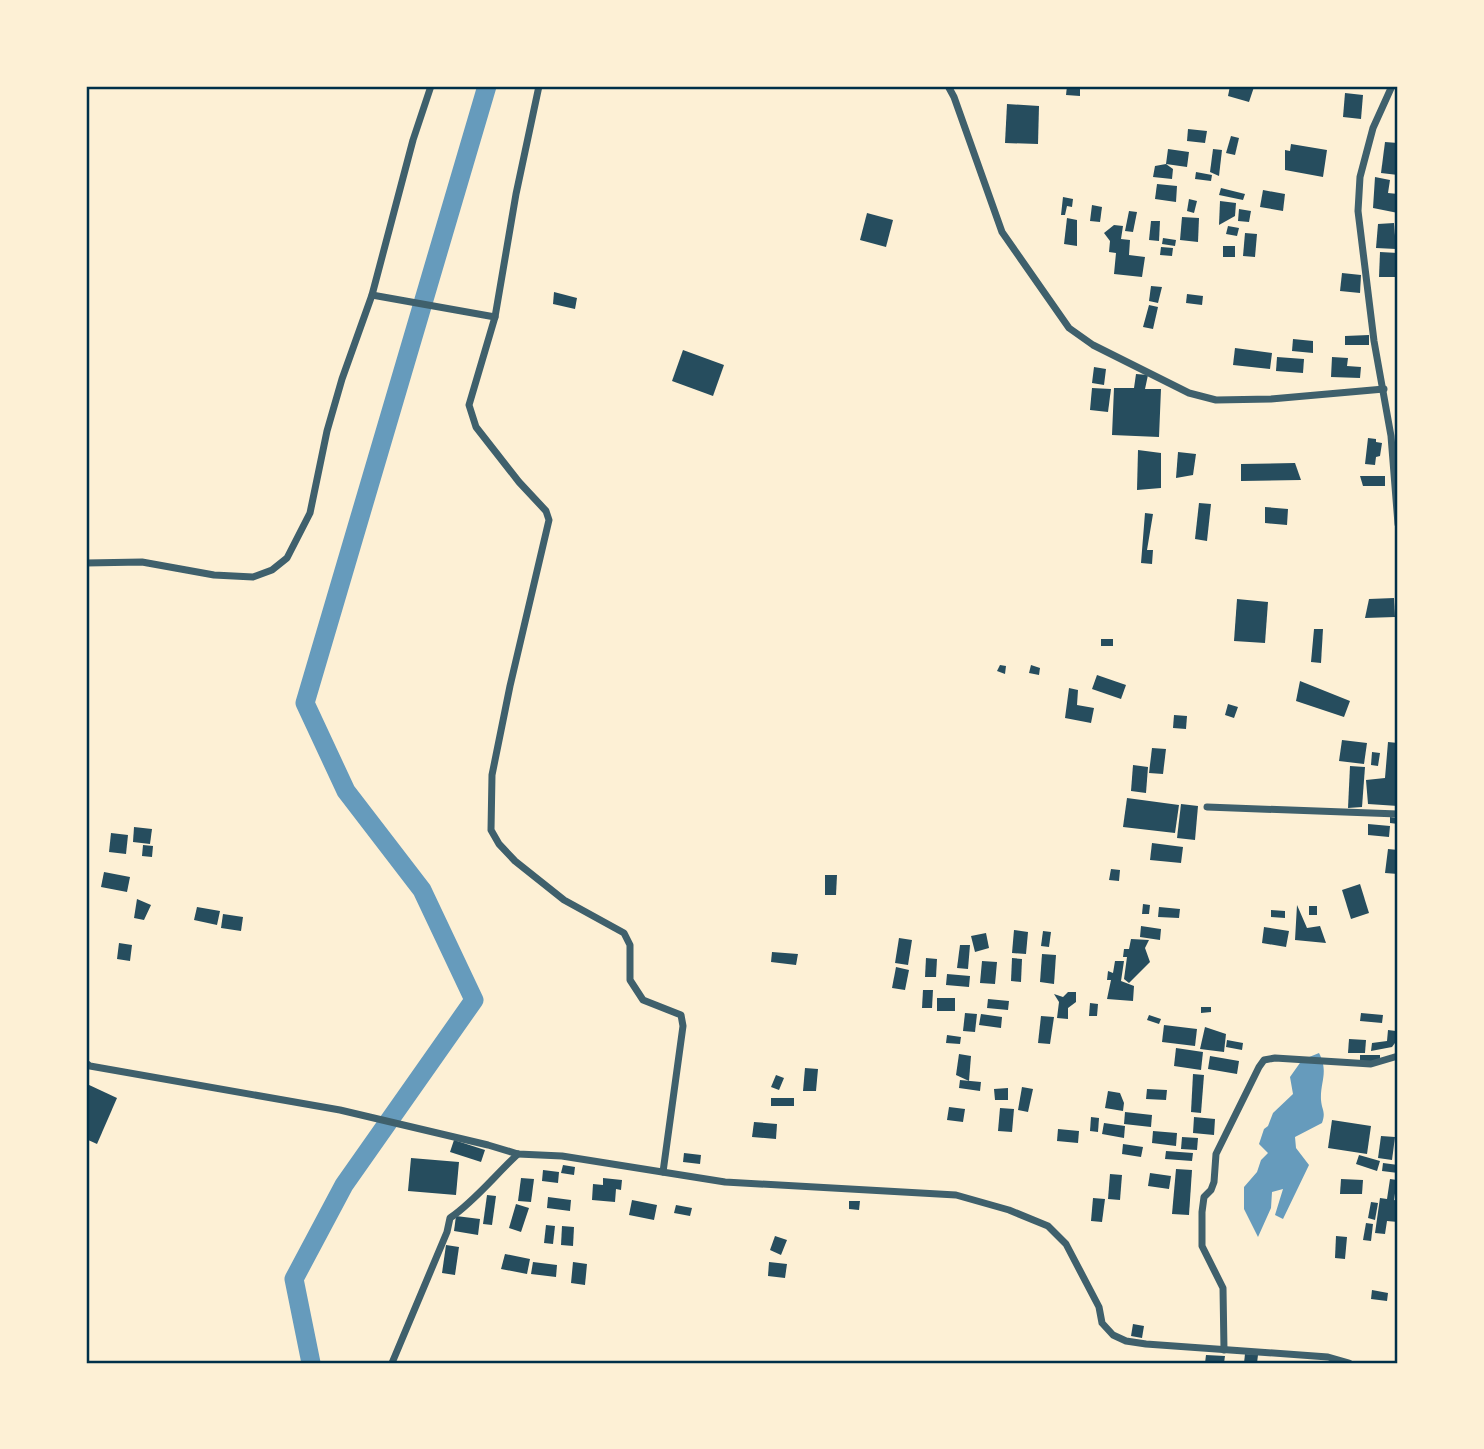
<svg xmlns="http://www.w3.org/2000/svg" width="1484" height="1449" font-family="Quicksand,sans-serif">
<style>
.water{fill:#669bbc}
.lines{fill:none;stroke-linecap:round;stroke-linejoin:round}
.canal{stroke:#669bbc;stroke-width:19}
.building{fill:#264d5e}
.minor{stroke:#3f606c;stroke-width:7}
.neatline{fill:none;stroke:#003049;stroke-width:2.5}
</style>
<rect width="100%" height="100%" fill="#fdf0d5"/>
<path class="water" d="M1319,1053C1329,1072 1320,1082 1321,1100C1322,1111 1326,1111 1322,1123L1295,1137L1296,1148L1309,1165L1283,1219L1275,1215L1283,1189L1272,1192L1271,1208L1258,1237L1244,1209V1187L1257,1172L1261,1160L1268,1153L1259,1144L1264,1129L1268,1126L1273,1113L1293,1094L1290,1077L1302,1060Z"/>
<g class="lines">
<polyline class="canal" points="311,1363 294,1279 344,1185 474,1000 422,890 346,791 305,703 487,86"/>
</g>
<g class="building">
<polygon points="1067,86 1080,86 1080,96 1066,95"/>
<polygon points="1230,86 1254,87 1249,102 1228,96"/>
<polygon points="1345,93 1363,95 1361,119 1343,117"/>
<polygon points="1007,104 1039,106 1038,144 1005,143"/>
<polygon points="1188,129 1207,131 1205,143 1187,141"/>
<polygon points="1231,136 1239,138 1235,155 1226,153"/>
<polygon points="1385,142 1398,143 1398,175 1381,173"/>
<polygon points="1291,144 1327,150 1323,177 1285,170 1285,150 1290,151"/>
<polygon points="1168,149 1189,152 1187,167 1166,164 1173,169 1172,179 1153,177 1155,166 1166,164"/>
<polygon points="1213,149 1222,150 1219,176 1210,172"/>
<polygon points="1196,172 1212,175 1211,181 1195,179"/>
<polygon points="1375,177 1390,180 1388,193 1398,194 1398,213 1373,208"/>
<polygon points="1157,184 1177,186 1176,202 1155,199"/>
<polygon points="1221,188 1245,194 1243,200 1219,195"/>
<polygon points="1263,190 1285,194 1283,211 1260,207"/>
<polygon points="1063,197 1073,199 1072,207 1067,206 1065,215 1061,215"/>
<polygon points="1189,199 1197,201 1194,213 1187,211"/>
<polygon points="1220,201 1236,203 1235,216 1219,225"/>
<polygon points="1092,205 1102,207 1100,222 1090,221"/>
<polygon points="1239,209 1251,211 1249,222 1238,221"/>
<polygon points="1129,211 1137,212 1133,232 1125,231"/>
<polygon points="867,213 893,220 886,247 860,240"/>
<polygon points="1182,217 1199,218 1198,242 1180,240"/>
<polygon points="1067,218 1077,220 1077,246 1064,244"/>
<polygon points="1151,221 1160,221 1159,241 1149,240"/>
<polygon points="1394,223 1396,249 1376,248 1378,224"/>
<polygon points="1114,225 1123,226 1121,239 1130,240 1129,255 1145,257 1142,277 1114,274 1116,253 1109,252 1110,241 1104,233"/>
<polygon points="1228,226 1239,228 1237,236 1226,234"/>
<polygon points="1245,233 1257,234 1255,257 1243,256"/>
<polygon points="1163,238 1176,240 1175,246 1162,244"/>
<rect x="1223" y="246" width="12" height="11"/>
<polygon points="1161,247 1173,248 1172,256 1160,255"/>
<polygon points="1380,252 1398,253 1398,277 1379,277"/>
<polygon points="1342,273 1361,275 1360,293 1340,291"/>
<polygon points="1151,286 1162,287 1158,303 1149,301"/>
<polygon points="554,292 577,298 575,309 553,304"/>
<polygon points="1187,294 1203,296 1202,305 1186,303"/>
<polygon points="1149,305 1158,307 1153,329 1143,327"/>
<polygon points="1369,335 1369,345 1345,345 1345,336"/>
<polygon points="1293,339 1313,341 1313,353 1292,351"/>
<polygon points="1235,348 1272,353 1270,369 1233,365"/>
<polygon points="683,350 724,365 713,396 672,381"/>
<polygon points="1277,357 1304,359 1303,373 1276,371"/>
<polygon points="1332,357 1348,358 1347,366 1361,367 1360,378 1331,377"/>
<polygon points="1094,367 1106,369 1104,385 1092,383"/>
<polygon points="1136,374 1148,375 1145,389 1161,389 1159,437 1112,435 1114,388 1134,388"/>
<polygon points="1092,388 1111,389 1108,412 1090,410"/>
<polygon points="1368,438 1376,439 1376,442 1382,443 1380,456 1376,457 1375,465 1365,464"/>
<polygon points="1138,450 1161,453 1161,488 1137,490"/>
<polygon points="1178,452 1196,454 1193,475 1176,478"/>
<polygon points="1295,463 1301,480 1241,481 1241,464"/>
<polygon points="1360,476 1385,476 1385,486 1363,486"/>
<polygon points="1199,503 1211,504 1207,541 1195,539"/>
<polygon points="1265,507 1288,509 1287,525 1265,523"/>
<polygon points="1145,513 1153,514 1147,550 1153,550 1152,564 1141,563"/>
<polygon points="1394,598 1395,617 1365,618 1369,599"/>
<polygon points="1237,599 1268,602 1265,643 1234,641"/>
<polygon points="1314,629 1323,629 1321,663 1311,662"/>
<rect x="1101" y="639" width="12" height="7"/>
<polygon points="1000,665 1006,666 1005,674 997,671"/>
<polygon points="1031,665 1040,668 1039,675 1029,673"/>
<polygon points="1097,675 1126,685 1121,699 1092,689"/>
<polygon points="1300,681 1350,701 1344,717 1296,701"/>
<polygon points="1069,688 1078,690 1077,705 1094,708 1091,723 1065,718"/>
<polygon points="1228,704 1238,707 1234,718 1225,715"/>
<polygon points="1174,715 1187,716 1186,729 1173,728"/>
<polygon points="1342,740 1367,743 1364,764 1339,761"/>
<polygon points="1388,742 1398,743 1398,806 1368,804 1366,780 1385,778"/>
<polygon points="1152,748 1166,749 1163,774 1149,773"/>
<polygon points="1372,752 1380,753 1378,766 1371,765"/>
<polygon points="1133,765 1148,767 1146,793 1131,791"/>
<polygon points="1350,766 1365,767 1362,807 1348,808"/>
<polygon points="1127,798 1179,805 1175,833 1123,827"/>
<polygon points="1181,804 1198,806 1195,840 1177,838"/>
<polygon points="1390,817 1398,818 1398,824 1390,823"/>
<polygon points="1368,824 1390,826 1389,837 1368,835"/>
<polygon points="134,827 152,829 150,844 133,842"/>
<polygon points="111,833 128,835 126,854 109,852"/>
<polygon points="1152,843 1183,847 1181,863 1150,860"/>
<polygon points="143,845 153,846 152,857 142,856"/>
<polygon points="1388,849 1398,850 1398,874 1385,873"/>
<polygon points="1111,869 1120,870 1119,881 1109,880"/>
<polygon points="104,872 130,877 127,892 101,887"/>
<polygon points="825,875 837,875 836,895 825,895"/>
<polygon points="1360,884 1369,913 1351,919 1342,890"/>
<polygon points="137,899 151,905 144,920 134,918"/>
<polygon points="1143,904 1150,905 1149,914 1142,914"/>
<polygon points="1297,905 1307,928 1320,926 1326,943 1295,940"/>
<rect x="1309" y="906" width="8" height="9"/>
<polygon points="197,907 220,911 217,925 194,920"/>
<polygon points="1159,907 1180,909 1179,918 1158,917"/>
<polygon points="1271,910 1285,911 1285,918 1271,917"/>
<polygon points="223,914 243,917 241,931 221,928"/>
<polygon points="1141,926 1161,929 1160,940 1140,937"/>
<polygon points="1264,927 1289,931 1286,947 1262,943"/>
<polygon points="1014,930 1028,932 1026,954 1012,953"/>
<polygon points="1043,931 1051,932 1049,947 1041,946"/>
<polygon points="986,933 989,948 975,952 971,936"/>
<polygon points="899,938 912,940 908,965 895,963"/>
<polygon points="1131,939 1149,940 1145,948 1150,962 1129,983 1124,979 1127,957 1123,957 1124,949 1129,949"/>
<polygon points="119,943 132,945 130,961 117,959"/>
<polygon points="960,945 970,945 968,969 957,968"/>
<polygon points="772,952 798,954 796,965 771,962"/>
<polygon points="1042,954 1056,955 1054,984 1040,982"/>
<polygon points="926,958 937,959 936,977 925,977"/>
<polygon points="1012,958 1022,959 1021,982 1011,981"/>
<polygon points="982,961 997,962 995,984 980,983"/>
<polygon points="1115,961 1124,961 1121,981 1134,986 1133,1001 1107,999 1111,980 1107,980 1108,971 1113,973"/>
<polygon points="896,967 909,970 905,990 892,988"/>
<polygon points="947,974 970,976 969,987 946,985"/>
<polygon points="923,990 933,990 932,1008 922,1008"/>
<polygon points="1068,992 1076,992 1076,1002 1068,1008 1068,1019 1057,1018 1059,1002 1054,994 1063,997"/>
<rect x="937" y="998" width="18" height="13"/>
<polygon points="988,999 1009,1001 1008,1010 987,1008"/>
<polygon points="1090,1003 1098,1004 1097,1016 1089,1016"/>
<polygon points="1201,1007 1211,1007 1211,1012 1201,1013"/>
<polygon points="965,1013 977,1014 975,1032 963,1031"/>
<polygon points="1361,1013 1383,1015 1382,1023 1360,1021"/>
<polygon points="981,1014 1002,1017 1001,1028 979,1025"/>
<polygon points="1149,1015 1161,1019 1159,1024 1147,1020"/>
<polygon points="1041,1016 1054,1017 1050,1044 1038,1043"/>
<polygon points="1164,1025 1197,1029 1195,1046 1162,1042"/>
<polygon points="1398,1026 1398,1039 1392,1047 1371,1051 1372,1043 1387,1041 1388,1030 1396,1031"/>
<polygon points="1205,1027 1226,1034 1224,1052 1200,1049"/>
<polygon points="947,1035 961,1037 960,1044 946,1043"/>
<polygon points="1349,1039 1366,1040 1365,1053 1348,1053"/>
<polygon points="1227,1040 1243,1043 1242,1050 1226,1047"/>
<polygon points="1176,1048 1203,1052 1201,1070 1174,1066"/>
<polygon points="959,1054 971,1056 969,1081 956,1075"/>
<rect x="1360" y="1055" width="20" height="6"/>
<polygon points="1210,1056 1239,1061 1237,1074 1208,1069"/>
<polygon points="805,1068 818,1069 816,1091 803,1091"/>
<polygon points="1193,1074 1204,1075 1201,1113 1191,1112"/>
<polygon points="776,1075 784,1078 779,1090 771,1087"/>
<polygon points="960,1080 981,1082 980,1091 959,1088"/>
<polygon points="87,1084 117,1098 97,1144 86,1139"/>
<polygon points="1022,1087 1033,1089 1028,1112 1018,1110"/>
<polygon points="1008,1088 1008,1100 995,1100 994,1089"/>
<polygon points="1147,1089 1167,1090 1166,1100 1146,1099"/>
<polygon points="1108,1091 1120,1093 1124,1103 1123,1111 1105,1108"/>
<rect x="771" y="1098" width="23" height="8"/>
<polygon points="949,1107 965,1109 963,1122 947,1120"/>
<polygon points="1000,1108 1014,1109 1012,1132 998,1131"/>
<polygon points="1125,1112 1152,1115 1151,1127 1124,1124"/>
<polygon points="1091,1117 1099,1118 1098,1132 1090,1131"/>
<polygon points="1194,1117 1215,1119 1214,1135 1193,1133"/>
<polygon points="1332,1120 1371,1126 1367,1154 1328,1148"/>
<polygon points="754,1122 777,1124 776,1139 752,1137"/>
<polygon points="1104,1123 1125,1126 1124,1138 1102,1134"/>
<polygon points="1058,1129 1079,1131 1078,1143 1057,1141"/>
<polygon points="1153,1131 1177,1133 1176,1146 1152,1143"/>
<polygon points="1381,1136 1395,1137 1392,1160 1378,1158"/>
<polygon points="1182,1137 1198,1138 1197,1150 1181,1149"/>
<polygon points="454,1140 485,1150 481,1162 450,1152"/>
<polygon points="1123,1144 1143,1147 1141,1157 1122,1154"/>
<polygon points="1166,1151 1193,1153 1192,1161 1165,1159"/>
<polygon points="684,1153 701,1155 700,1164 683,1162"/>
<polygon points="1359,1155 1380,1161 1377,1171 1356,1164"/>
<polygon points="411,1158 459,1162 456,1195 408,1191"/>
<polygon points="1383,1163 1398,1165 1398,1173 1382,1171"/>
<polygon points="563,1165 575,1167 574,1175 561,1173"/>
<polygon points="1176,1169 1192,1170 1189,1215 1172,1214"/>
<polygon points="543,1170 559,1172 558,1183 542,1181"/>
<polygon points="1150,1173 1171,1176 1169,1189 1148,1186"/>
<polygon points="1110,1174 1122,1175 1120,1200 1108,1199"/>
<polygon points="521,1178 534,1179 531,1202 518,1201"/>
<polygon points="603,1178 622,1180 621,1190 616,1189 615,1202 592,1200 593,1184 603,1185"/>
<polygon points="1341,1179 1363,1180 1362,1194 1340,1194"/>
<polygon points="1390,1179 1397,1180 1394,1200 1398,1201 1398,1222 1387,1221 1385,1234 1375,1233 1380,1198 1387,1199"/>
<polygon points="487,1195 496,1196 492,1225 483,1224"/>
<polygon points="548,1197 571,1200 570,1211 547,1208"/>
<polygon points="1093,1198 1105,1199 1102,1222 1091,1221"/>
<polygon points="632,1200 657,1205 654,1220 629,1215"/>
<polygon points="849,1201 860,1201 859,1210 849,1209"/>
<polygon points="1371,1202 1378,1203 1375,1220 1368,1218"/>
<polygon points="516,1204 529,1208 521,1232 509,1228"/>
<polygon points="676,1205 692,1208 690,1216 674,1213"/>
<polygon points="456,1216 480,1219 478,1235 454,1231"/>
<polygon points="1366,1223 1373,1224 1371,1241 1363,1240"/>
<polygon points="546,1225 555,1226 553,1244 544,1243"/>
<polygon points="562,1226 574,1227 573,1246 561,1245"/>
<polygon points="775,1236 787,1240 781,1255 770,1250"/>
<polygon points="1336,1236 1347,1237 1345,1259 1335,1258"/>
<polygon points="446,1245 459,1247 455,1275 442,1273"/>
<polygon points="505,1254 530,1259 527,1274 501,1269"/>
<polygon points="533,1262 557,1265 556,1277 531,1274"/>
<polygon points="573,1262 587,1264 585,1285 571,1283"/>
<polygon points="769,1262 787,1264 785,1278 768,1276"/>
<polygon points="1372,1290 1388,1293 1387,1301 1371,1299"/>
<polygon points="1133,1324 1144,1326 1142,1338 1131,1336"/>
<polygon points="1245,1354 1258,1355 1257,1363 1244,1363"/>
<polygon points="1206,1355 1225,1356 1224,1363 1205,1363"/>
</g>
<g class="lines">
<g class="minor">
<polyline points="539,86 516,194 495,317 469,405 476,427 519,482 546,511 549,520 510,686 492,775 491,830 499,844 515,861 564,900 624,933 630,945 630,980 643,1000 681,1015 683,1026 663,1172"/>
<polyline points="948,86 954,97 1002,232 1069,328 1093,345 1189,393 1216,400 1271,399 1384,389"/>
<polyline points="1392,86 1373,128 1360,177 1358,211 1374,341 1391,436 1398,524"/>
<polyline points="372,295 495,317"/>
<polyline points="86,563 142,562 214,575 253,577 272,570 287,558 310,513 327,431 342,379 372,295 413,140 431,86"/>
<polyline points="1207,807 1398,814"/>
<polyline points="86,1063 90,1066 340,1110 488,1145 518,1154 562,1156 725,1182 956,1195 1009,1210 1048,1226 1066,1244 1099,1307 1102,1323 1113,1335 1126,1341 1146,1344 1328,1357 1349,1363"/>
<polyline points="1224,1350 1223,1288 1202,1246 1202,1212 1204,1197 1211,1190 1214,1182 1216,1154 1259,1067 1264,1060 1275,1058 1371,1064 1398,1056"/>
<path d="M392,1363L447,1232L450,1218C475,1201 495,1175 518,1154"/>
</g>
</g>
<rect width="1484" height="1449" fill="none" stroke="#fdf0d5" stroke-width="175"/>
<rect x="88" y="88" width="1308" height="1274" class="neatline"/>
</svg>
